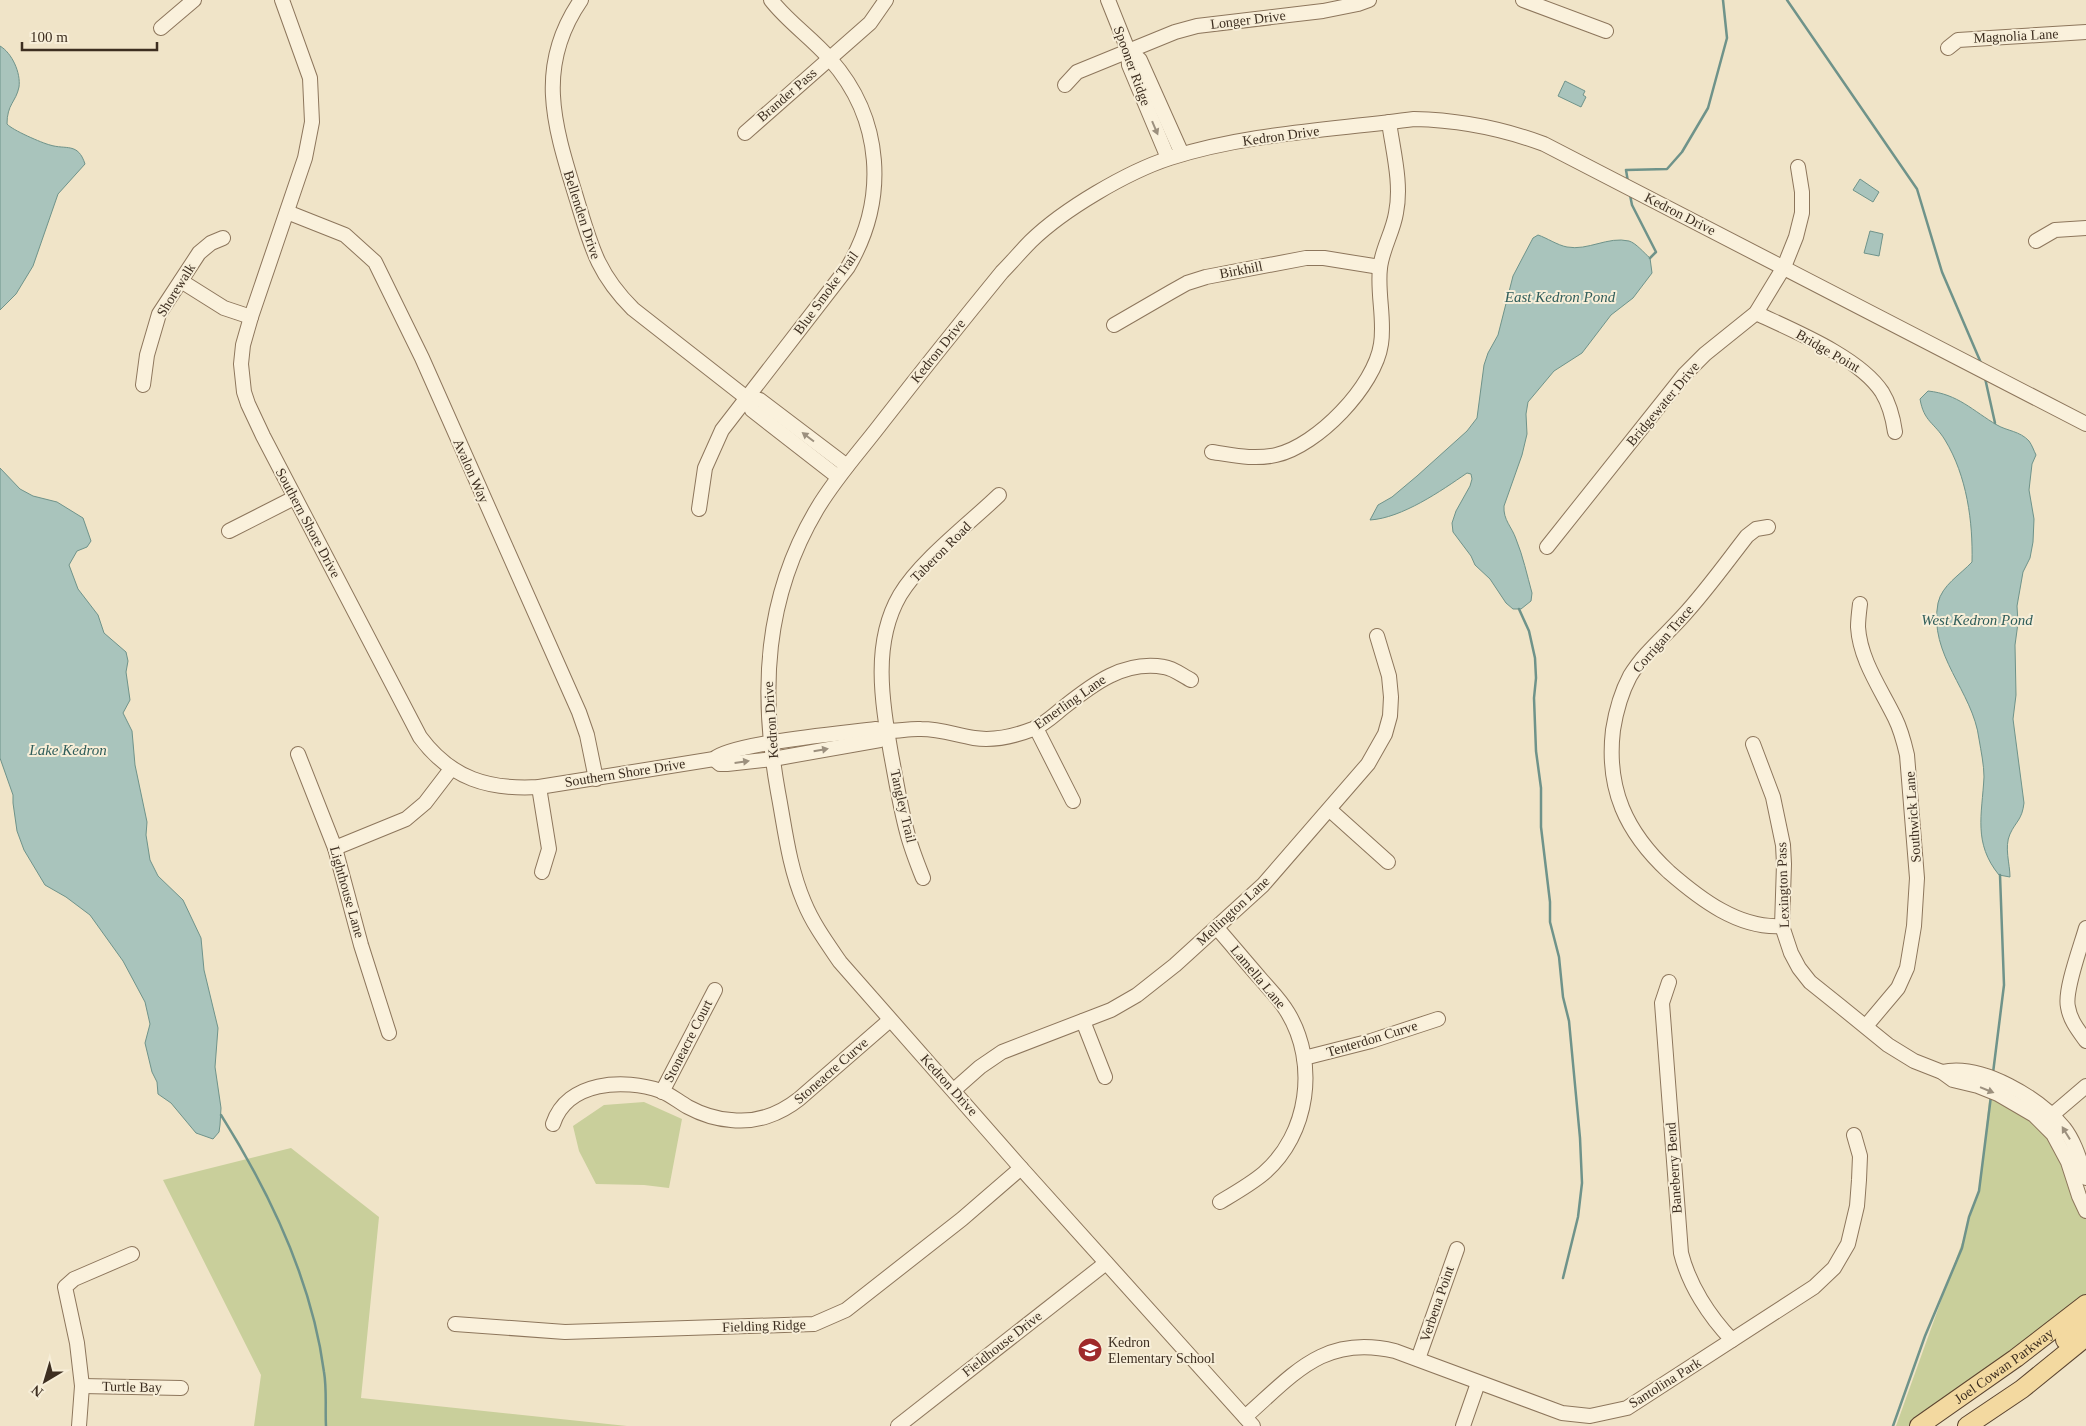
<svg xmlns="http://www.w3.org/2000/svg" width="2086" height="1426" font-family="Georgia,serif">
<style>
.green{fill:#c9cf9b}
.water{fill:#a9c4bc;stroke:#6f938a}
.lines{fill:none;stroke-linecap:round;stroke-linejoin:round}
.stream{stroke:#6f938a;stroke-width:2.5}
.minor-casing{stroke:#8d765c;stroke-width:16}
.major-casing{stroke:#5b4430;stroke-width:20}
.minor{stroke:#faf1dc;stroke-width:14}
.major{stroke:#f3d9a0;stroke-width:18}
.oneway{fill:#9c907e}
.labels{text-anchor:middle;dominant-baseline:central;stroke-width:4;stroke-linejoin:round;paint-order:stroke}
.street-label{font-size:14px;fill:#3d2e20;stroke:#f7eed8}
.poi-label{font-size:14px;fill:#3d2e20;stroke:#f7eed8;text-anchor:start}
.water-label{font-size:15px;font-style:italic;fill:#2f5d5a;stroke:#f7eed8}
</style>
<rect width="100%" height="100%" fill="#f0e4c8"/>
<g class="green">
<polygon points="1990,1091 2034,1115 2068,1162 2086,1209 2086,1302 1919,1426 1896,1426 1964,1237 1980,1185"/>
<polygon points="644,1102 682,1119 669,1188 644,1185 596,1184 579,1151 573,1126 604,1105"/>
<polygon points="291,1148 379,1217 361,1398 627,1426 254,1426 261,1375 163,1180"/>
</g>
<g class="water">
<path d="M0,46C12,53 21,73 19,87C16,102 7,104 7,124C12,130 42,143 50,145C66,150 78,142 85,164L58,194L33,266L16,294L0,310Z"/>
<polygon points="1565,81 1585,91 1583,95 1586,97 1581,107 1558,96"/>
<polygon points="1860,179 1879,192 1873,202 1853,190"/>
<polygon points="1870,231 1883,234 1879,256 1864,253"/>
<path d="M1538,235C1547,238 1557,245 1567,247C1588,251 1608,236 1629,241C1636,243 1644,253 1650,258L1652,273L1633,298L1611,315L1582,353L1554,371L1528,402L1526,414L1527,434L1522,455L1504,506C1503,520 1512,527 1516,539C1523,556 1527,575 1532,593L1531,601L1521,609H1513L1506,603L1490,579L1475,565L1471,556L1453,532L1452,523L1456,511L1470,486L1472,479L1471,474L1467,473C1441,491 1402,518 1370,520L1378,505L1392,497L1417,476L1467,431L1477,418L1484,365L1488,353L1498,335L1513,276L1533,238Z"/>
<path d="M1928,391C1958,394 1973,411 1997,425C2007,431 2020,431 2029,441C2032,445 2034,451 2036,455L2032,464L2029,490L2034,519L2033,542L2030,558L2023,572L2017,606L2018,623L2015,645L2016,695L2013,719L2024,803C2022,820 2016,821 2010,834C2004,847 2010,864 2010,877L1999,875C1973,843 1982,815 1984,777C1984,765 1981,751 1979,739C1973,691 1928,655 1938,603C1942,585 1960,575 1972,562C1973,522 1967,476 1945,440C1934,422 1924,422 1920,399Z"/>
<polygon points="0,468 20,489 33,496 57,502 83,518 91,541 87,547 77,551 69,565 78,589 98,615 104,633 126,652 128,661 126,672 130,700 123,713 132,731 135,765 147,822 146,835 150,860 158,876 183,900 201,938 204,970 218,1028 215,1067 221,1108 220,1125 219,1132 213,1139 196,1133 171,1103 158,1094 157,1082 152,1072 145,1043 150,1024 145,1002 123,961 90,915 66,897 45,885 24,850 17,831 13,803 13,795 0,758"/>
</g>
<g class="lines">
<g class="stream">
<polyline points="1787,0 1917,189 1942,272 1981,363"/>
<polyline points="1628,182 1626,170 1667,169 1682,152 1708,108 1727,38 1723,0"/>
<polyline points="1630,195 1632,205 1656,252 1650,258"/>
<polyline points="1985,378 1995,423"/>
<polyline points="1519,609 1529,631 1535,658 1536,678 1534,698 1536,751 1541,788 1541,827 1550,902 1550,922 1559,957 1563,997 1569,1021 1580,1138 1582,1183 1578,1217 1563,1278"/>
<polyline points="1993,1073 2004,985 2000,875"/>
<path d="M221,1115C270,1193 312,1280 324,1372C327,1390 325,1408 326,1426"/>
<polyline points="1893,1426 1925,1336 1962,1248 1969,1217 1979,1191 1991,1096"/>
</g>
<defs>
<g id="minor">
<path d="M282,0L310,78L312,122L305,158L251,317L243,345L241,364L244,392L248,404L263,436L420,737C451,779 489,790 539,787L714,759C731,743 847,733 876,729C892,734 905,728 921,729C940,729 956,735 974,738C994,741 1015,736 1033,729C1045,724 1055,714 1064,707C1093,684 1124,660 1164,667C1173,668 1183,676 1191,680"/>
<path d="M581,0C534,68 555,128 577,200C591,246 597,273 633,309L748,399L752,410L838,477"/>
<polyline points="1108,0 1128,50 1129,65 1168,158"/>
<polyline points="1523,0 1606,31"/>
<polyline points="161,28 194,0"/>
<polyline points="1948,48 1958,40 2086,32"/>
<polyline points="1128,50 1140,60 1182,154"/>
<polyline points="1065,85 1077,72 1175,32 1197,26 1323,11 1358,4 1369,0"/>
<polyline points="745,133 870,23 886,0"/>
<polyline points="287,212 345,235 375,262 422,358 579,712 587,735 596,779"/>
<polyline points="2036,241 2055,230 2086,228"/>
<polyline points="181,281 224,308 251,317"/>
<path d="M1756,313C1794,331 1859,357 1882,392C1890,405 1893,418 1895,432"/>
<polyline points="1114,325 1171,292 1187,283 1206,277 1306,258 1324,258 1380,267"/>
<polyline points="143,385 147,355 159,314 199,253 211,243 223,238"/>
<polyline points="748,399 760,400 847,466"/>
<path d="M1212,452C1233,455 1253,460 1276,455C1317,446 1375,386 1381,344C1385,319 1377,293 1380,268C1382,249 1393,232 1396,213C1402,184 1393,151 1389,122"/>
<path d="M699,509L705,468L722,430L848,267C888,199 883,119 830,59C812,38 788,22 771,0"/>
<path d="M1768,527L1756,529L1747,536C1726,563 1706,591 1683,616C1665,636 1644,653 1630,676C1621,693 1616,711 1613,730C1606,789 1626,832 1669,872C1700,899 1739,929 1782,926"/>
<polyline points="229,531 294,498"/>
<polyline points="1547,547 1684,375 1705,354 1756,313 1784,267 1796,237 1802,213 1802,192 1798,167"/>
<path d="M1860,604C1859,612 1858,620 1858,627C1860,660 1881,689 1895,718C1901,730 1904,742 1907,755L1917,878L1914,926L1907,968L1898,988L1866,1026"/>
<polyline points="1036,728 1073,801"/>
<polyline points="1753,744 1773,797 1783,845 1784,864 1782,926 1791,953 1799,968 1810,982 1840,1006 1888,1045 1914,1061 1942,1072 1953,1080 1978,1086 1998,1094 2034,1115 2053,1134 2068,1162 2079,1196 2086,1211"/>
<polyline points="298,754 335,848 361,945 389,1033"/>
<polyline points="714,759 720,764 727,764 773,759 880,740 887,733"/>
<polyline points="539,787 549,849 542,872"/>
<polyline points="1330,810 1388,862"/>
<polyline points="335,848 406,819 425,803 451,769"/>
<path d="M923,878C917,863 911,848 907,832C900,806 896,780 891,754C882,701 872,643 900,595C921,560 970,523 999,495"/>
<path d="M1217,928C1231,944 1245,961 1259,977C1269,989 1280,999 1288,1013C1318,1063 1309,1134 1264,1173C1251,1184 1235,1193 1220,1202"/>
<path d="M2086,928C2081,946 2064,991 2068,1007C2070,1020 2078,1030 2086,1041"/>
<path d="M1669,982L1662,1003L1681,1253C1689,1285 1709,1316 1732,1340"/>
<polyline points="1083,1021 1105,1077"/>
<polyline points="1304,1058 1371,1041 1438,1019"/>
<path d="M1942,1072C1982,1063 2039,1098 2064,1128C2075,1142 2080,1161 2086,1178"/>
<polyline points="954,1090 980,1067 1002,1052 1111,1010 1137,995 1175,965 1263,885 1368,764 1385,734 1390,716 1391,697 1389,676 1377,636"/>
<polyline points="662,1092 715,990"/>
<polyline points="2045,1121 2086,1086"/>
<path d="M553,1124C567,1081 624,1078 661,1091C671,1095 679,1102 688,1107C701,1114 716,1119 731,1120C756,1123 780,1114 799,1099L890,1020"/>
<polyline points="455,1324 565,1332 814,1324 846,1310 962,1219 1021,1168"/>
<polyline points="1418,1359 1457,1249"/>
<polyline points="82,1386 181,1388"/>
<path d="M1245,1417C1294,1374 1324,1334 1395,1351L1562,1413L1590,1416L1627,1408L1814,1287L1834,1268L1848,1244L1857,1206L1859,1180L1860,1156L1854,1135"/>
<polyline points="79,1426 82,1386 77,1343 65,1287 74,1279 132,1254"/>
<polyline points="898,1426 1106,1263"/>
<path d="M1253,1426L1021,1168L840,962C827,943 813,924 804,902C789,867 785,829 778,792C760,692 764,598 817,509C836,477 861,450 883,421C922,371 962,321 1002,272C1012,262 1021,251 1031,241C1064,209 1127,172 1170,158C1248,133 1333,130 1414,119C1460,120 1501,128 1544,144L2086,424"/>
<polyline points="1463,1426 1478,1383"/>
</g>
<g id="major">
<polyline points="2065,1340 2086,1323"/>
<path id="s1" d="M1919,1426L2016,1358L2086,1304"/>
<polyline points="1967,1426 2022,1389 2086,1337"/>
</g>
</defs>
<use href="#minor" class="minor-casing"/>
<use href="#major" class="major-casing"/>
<use href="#minor" class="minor"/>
<use href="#major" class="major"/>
</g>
<defs><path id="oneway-solid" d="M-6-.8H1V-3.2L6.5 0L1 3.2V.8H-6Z" transform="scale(1.25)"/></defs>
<g class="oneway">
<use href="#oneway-solid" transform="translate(1155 128) rotate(67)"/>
<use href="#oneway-solid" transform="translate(808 437) rotate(-143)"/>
<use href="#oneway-solid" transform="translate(821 750) rotate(-10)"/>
<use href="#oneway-solid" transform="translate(742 762) rotate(-8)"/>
<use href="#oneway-solid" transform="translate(1987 1090) rotate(22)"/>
<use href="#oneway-solid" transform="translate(2066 1133) rotate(-122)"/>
</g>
<defs>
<symbol id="school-disc" viewBox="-11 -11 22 22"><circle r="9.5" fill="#9e2a2b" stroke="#f7eed8"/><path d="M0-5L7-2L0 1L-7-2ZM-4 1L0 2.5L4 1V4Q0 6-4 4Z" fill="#fff"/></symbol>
</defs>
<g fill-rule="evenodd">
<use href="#school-disc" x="1076" y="1336" width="28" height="28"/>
</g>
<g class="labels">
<g class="street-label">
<text transform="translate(1248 20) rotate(-7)">Longer Drive</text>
<text transform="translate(2016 36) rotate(-3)">Magnolia Lane</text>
<text transform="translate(1132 66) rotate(70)">Spooner Ridge</text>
<text transform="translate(787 95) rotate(-41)">Brander Pass</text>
<text transform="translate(1281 136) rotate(-8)">Kedron Drive</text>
<text transform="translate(1680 214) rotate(27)">Kedron Drive</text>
<text transform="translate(582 215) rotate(72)">Bellenden Drive</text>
<text transform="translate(1241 270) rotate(-11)">Birkhill</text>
<text transform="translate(176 290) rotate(-58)">Shorewalk</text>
<text transform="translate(826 293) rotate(-54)">Blue Smoke Trail</text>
<text transform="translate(938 351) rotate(-51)">Kedron Drive</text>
<text transform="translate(1828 351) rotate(30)">Bridge Point</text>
<text transform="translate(1663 404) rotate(-50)">Bridgewater Drive</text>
<text transform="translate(471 471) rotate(66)">Avalon Way</text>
<text transform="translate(308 523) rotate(62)">Southern Shore Drive</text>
<text transform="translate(941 552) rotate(-45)">Taberon Road</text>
<text transform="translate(1663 639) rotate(-49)">Corrigan Trace</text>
<text transform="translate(1070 702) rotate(-35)">Emerling Lane</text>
<text transform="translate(771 720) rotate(-94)">Kedron Drive</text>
<text transform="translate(625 773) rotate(-9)">Southern Shore Drive</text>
<text transform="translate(903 806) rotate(77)">Tangley Trail</text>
<text transform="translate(1913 817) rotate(-94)">Southwick Lane</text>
<text transform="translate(1783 885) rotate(-92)">Lexington Pass</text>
<text transform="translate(347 892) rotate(74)">Lighthouse Lane</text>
<text transform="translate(1233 911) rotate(-43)">Mellington Lane</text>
<text transform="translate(1258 977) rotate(50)">Lamella Lane</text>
<text transform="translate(1372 1039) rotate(-17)">Tenterdon Curve</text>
<text transform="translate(688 1041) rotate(-63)">Stoneacre Court</text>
<text transform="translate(831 1071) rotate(-41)">Stoneacre Curve</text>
<text transform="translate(949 1085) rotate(48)">Kedron Drive</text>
<text transform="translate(1674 1168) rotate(-94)">Baneberry Bend</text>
<text transform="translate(1437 1304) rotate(-71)">Verbena Point</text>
<text transform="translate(764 1326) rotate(-2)">Fielding Ridge</text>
<text transform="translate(1002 1344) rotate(-38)">Fieldhouse Drive</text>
<text stroke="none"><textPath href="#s1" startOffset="104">Joel Cowan Parkway</textPath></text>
<text transform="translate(1665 1383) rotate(-32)">Santolina Park</text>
<text transform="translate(132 1387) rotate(1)">Turtle Bay</text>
</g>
<g class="poi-label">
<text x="1108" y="1342">Kedron<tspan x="1108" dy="16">Elementary School</tspan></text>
</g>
<g class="water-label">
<text x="1560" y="297">East Kedron Pond</text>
<text x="1977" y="620">West Kedron Pond</text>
<text x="68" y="750">Lake Kedron</text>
</g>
</g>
<g transform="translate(45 1381) rotate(218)" stroke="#f7eed8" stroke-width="4" paint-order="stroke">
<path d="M0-4L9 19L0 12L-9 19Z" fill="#3d2e20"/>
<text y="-8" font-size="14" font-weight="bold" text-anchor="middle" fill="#3d2e20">N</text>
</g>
<path d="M22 42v8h135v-8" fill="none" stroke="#3d2e20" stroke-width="2.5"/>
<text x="30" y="42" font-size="15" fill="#3d2e20" stroke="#f7eed8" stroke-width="4" paint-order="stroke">100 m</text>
</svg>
